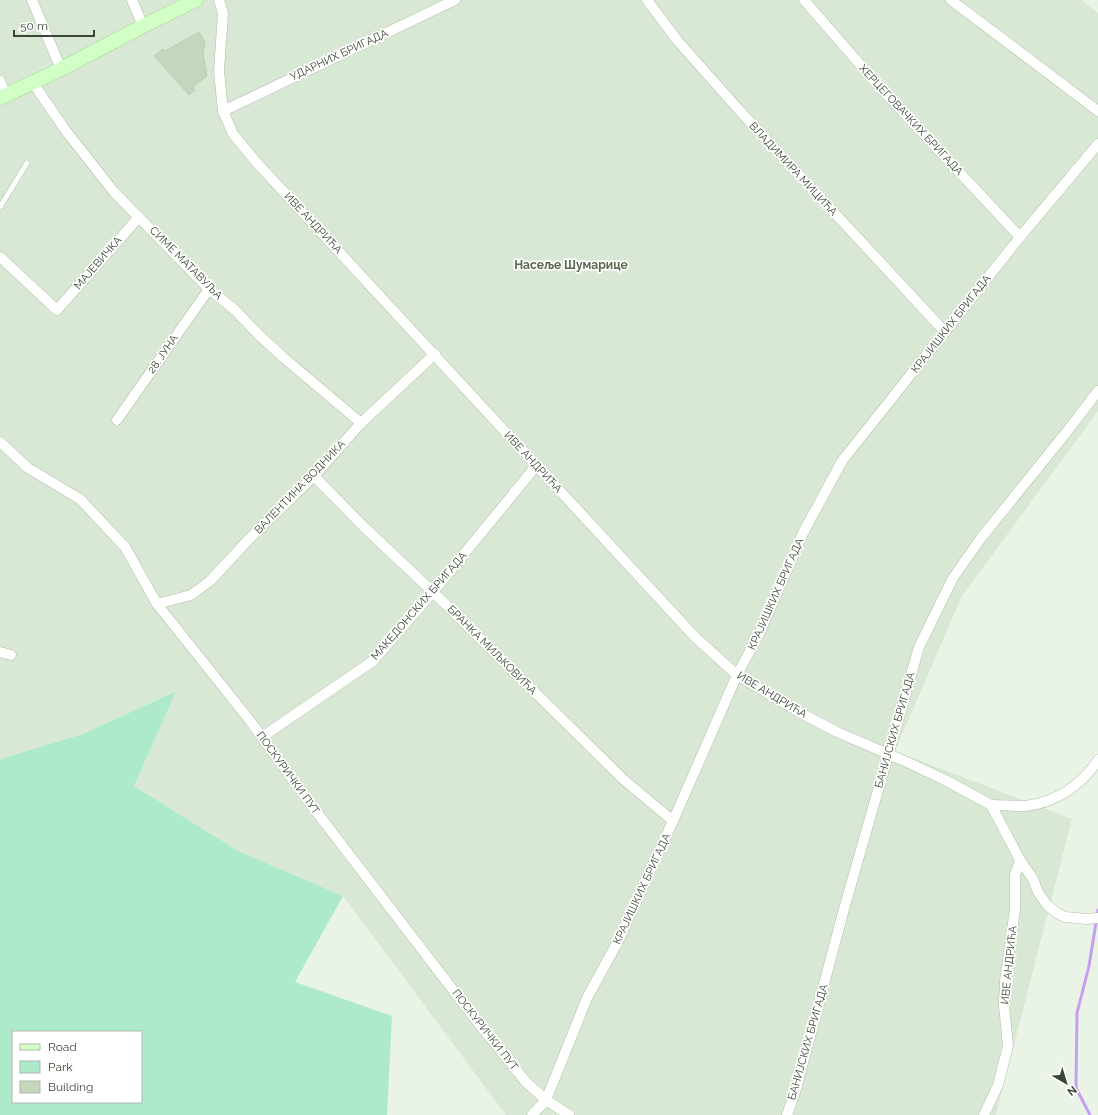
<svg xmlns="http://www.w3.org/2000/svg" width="1098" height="1115" font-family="Raleway,sans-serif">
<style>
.residential{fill:#d9e8d4}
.green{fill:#adeacb;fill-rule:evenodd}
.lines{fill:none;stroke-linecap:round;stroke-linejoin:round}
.stream{stroke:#c59ff4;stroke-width:3}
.building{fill:#c4d6bb;stroke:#bad1ae}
.lane-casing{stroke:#afc0a8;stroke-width:6}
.street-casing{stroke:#afc0a8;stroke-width:11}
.secondary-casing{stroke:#a2d694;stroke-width:15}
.lane{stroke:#fff;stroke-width:5}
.street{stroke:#fff;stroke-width:10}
.secondary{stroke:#d1ffc5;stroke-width:14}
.labels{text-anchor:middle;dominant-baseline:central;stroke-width:3.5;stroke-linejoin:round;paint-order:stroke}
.street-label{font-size:11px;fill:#3b4735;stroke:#fff}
.neighbourhood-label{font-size:12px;font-weight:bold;fill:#576a4c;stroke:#fff}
</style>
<rect width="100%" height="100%" fill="#eaf4e6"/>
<polygon class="residential" points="0,0 1081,0 1098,13 1098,411 962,596 895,751 1072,819 996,1115 506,1115 343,896 238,851 134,786 175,691 83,734 0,759"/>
<path class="green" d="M176,691L134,786L238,851L343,896L295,982L392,1016L387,1115H0V759L83,734ZM13,1032H141V1102H13Z"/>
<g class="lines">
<polyline class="stream" points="1090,1115 1076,1088 1077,1013 1089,966 1098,910"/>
</g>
<polygon class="building" points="199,32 205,42 203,53 207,76 193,87 195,90 189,95 154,56 163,49 165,51"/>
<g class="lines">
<defs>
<polyline id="lane" points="0,207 27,163"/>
<g id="street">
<polyline points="32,0 61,69"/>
<polyline points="132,0 143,26"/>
<polyline points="219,0 223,13 219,71 223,111 233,134 257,163 695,637 737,675 799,712 837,732 907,762 947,781 991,805 1020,860 1033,879 1038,892 1047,905 1057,913 1065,917 1086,919 1098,918"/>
<polyline points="647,0 677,40 739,110 945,332"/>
<polyline points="804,0 877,84 1020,237"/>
<polyline points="951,0 1098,111"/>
<polyline points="0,81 6,95"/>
<polyline points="33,83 66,131 114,192 209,289 235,310 259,335 284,358 361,423"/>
<polyline points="223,111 455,0"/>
<polyline points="0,257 57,310 139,217"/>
<polyline points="117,420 209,289"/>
<polyline points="0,442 28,468 80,499 125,547 157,604 251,722 312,806 476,1020 526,1082 546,1100 569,1115"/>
<polyline points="314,476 364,527 433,592 623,779 673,821"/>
<polyline points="157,604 191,595 210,581 250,538 314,476 361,423 435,354"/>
<polyline points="0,652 11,655"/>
<polyline points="262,737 373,661 433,592 536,466"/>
<path d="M991,805C1002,805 1014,806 1025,806C1055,803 1082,785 1098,760"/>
<polyline points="532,1115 546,1100 587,998 617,943 673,821 737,675 759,634 803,533 842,461 1020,237 1098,144"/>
<polyline points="787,1115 796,1089 844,909 919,647 953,578 981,538 1065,434 1098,391"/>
<polyline points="984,1115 998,1085 1008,1046 1004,1005 1005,981 1015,909 1015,875 1020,860"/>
</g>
<polyline id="secondary" points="0,98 61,69 143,26 196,0"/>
</defs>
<use href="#lane" class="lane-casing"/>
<use href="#street" class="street-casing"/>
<use href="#secondary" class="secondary-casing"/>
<use href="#lane" class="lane"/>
<use href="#street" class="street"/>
<use href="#secondary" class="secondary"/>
</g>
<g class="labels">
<g class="street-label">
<text transform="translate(339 55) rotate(-25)">УДАРНИХ БРИГАДА</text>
<text transform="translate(911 120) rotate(47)">ХЕРЦЕГОВАЧКИХ БРИГАДА</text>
<text transform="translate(793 169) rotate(47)">ВЛАДИМИРА МИЦИЋА</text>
<text transform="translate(313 223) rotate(47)">ИВЕ АНДРИЋА</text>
<text transform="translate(98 263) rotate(-49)">МАЈЕВИЧКА</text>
<text transform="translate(186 263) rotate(45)">СИМЕ МАТАВУЉА</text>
<text transform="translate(951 324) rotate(-52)">КРАЈИШКИХ БРИГАДА</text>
<text transform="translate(163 354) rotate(-55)">28. ЈУНА</text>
<text transform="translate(533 462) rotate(47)">ИВЕ АНДРИЋА</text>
<text transform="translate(300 487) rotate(-46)">ВАЛЕНТИНА ВОДНИКА</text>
<text transform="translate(776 594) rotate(-66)">КРАЈИШКИХ БРИГАДА</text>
<text transform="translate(419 606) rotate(-49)">МАКЕДОНСКИХ БРИГАДА</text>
<text transform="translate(492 650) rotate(45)">БРАНКА МИЉКОВИЋА</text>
<text transform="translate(772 695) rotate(31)">ИВЕ АНДРИЋА</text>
<text transform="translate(895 730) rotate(-74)">БАНИЈСКИХ БРИГАДА</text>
<text transform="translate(288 773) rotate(54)">ПОСКУРИЧКИ ПУТ</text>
<text transform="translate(642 889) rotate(-65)">КРАЈИШКИХ БРИГАДА</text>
<text transform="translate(1009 965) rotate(-84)">ИВЕ АНДРИЋА</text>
<text transform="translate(485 1030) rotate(52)">ПОСКУРИЧКИ ПУТ</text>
<text transform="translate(808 1042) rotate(-74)">БАНИЈСКИХ БРИГАДА</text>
</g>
<g class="neighbourhood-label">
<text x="571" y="265">Насеље Шумарице</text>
</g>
</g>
<rect x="12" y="1031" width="130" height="72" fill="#ffffff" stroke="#b1b5ae"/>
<rect x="20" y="1044" width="20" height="6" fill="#d1ffc5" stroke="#b1b5ae"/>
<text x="48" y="1051" font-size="12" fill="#3b4735">Road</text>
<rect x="20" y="1061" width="20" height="12" fill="#adeacb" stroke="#b1b5ae"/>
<text x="48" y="1071" font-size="12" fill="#3b4735">Park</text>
<rect x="20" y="1081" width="20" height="12" fill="#c4d6bb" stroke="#b1b5ae"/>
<text x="48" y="1091" font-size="12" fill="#3b4735">Building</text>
<g transform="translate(1066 1083) rotate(142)" stroke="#ffffff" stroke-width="3" paint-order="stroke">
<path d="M0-3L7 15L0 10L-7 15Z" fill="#3b4735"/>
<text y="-6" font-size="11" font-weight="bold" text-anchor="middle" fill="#3b4735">N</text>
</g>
<path d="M14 30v6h80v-6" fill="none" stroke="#3b4735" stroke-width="2"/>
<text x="20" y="30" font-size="12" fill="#3b4735" stroke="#ffffff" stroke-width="3" paint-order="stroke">50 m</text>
</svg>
